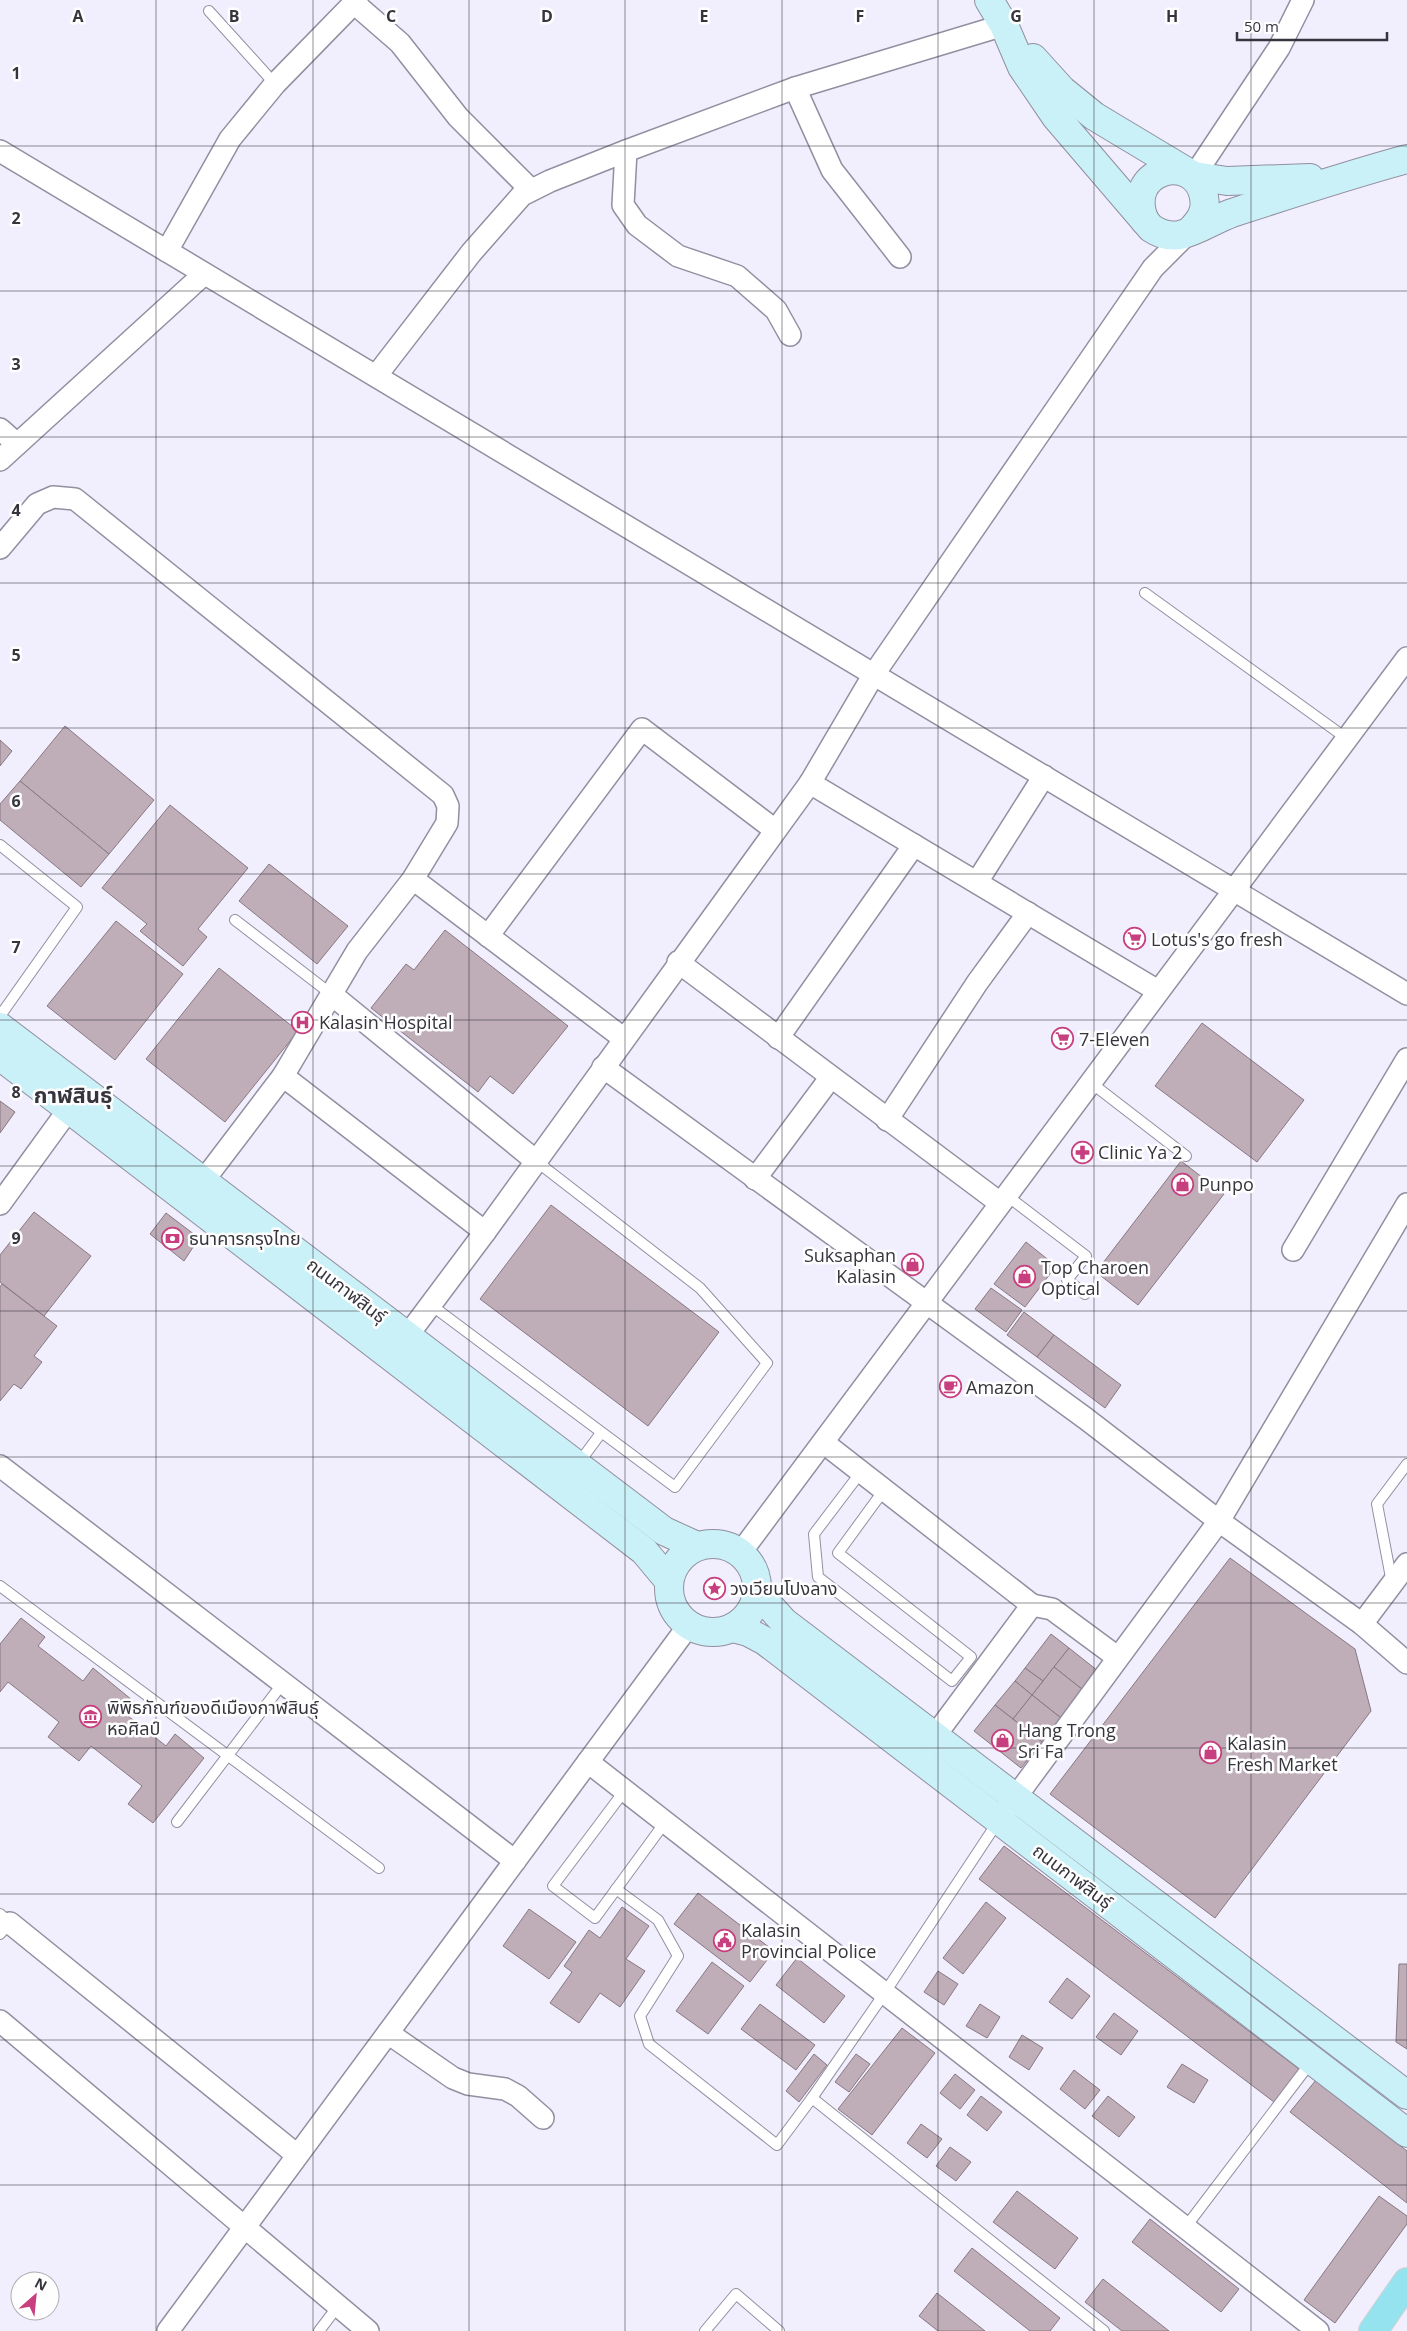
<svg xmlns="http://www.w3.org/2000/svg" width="1407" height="2331" font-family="'Open Sans','Noto Sans Thai',sans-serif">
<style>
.building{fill:#bfadb8;stroke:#887882}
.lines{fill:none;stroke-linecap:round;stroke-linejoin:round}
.lane-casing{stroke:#928fa0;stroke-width:12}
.street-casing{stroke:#928fa0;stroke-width:24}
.secondary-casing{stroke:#928fa0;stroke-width:30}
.primary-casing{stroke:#d3d2d4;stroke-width:30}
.lane{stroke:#fff;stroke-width:10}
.street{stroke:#fff;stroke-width:21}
.secondary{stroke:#c9f1f7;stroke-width:28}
.primary{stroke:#94e3ee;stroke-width:28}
.grid{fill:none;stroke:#36343c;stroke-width:1;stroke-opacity:0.55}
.labels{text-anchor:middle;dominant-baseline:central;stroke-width:5;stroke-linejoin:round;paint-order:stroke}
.poi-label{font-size:18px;fill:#36343c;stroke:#fefefe;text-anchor:start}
.street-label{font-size:18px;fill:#36343c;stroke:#fefefe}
.district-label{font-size:22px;font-weight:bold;fill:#36343c;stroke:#fefefe}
.grid-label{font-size:16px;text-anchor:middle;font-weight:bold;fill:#36343c;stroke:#fefefe;stroke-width:5;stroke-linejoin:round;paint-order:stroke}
</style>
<rect width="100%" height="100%" fill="#f1effe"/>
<g class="building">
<polygon points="65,726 154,800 109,854 20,781"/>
<polygon points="0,740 12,751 0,766"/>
<polygon points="20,781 109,854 81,887 0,820 0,804"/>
<polygon points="170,805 248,868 198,929 207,937 183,966 140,931 147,924 102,888"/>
<polygon points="269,864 348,926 317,964 239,901"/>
<polygon points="116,921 183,974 115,1060 47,1006"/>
<polygon points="445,930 568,1026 513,1094 490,1076 478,1092 371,1008 406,964 414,970"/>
<polygon points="219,968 298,1031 225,1122 146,1059"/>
<polygon points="1202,1023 1304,1100 1257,1162 1155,1086"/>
<polygon points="0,1101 15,1112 0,1133"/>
<polygon points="1181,1161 1224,1194 1138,1305 1096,1272"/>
<polygon points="551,1205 719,1332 648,1426 480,1299"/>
<polygon points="34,1212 91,1256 44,1316 0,1282 0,1255"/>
<polygon points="166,1213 199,1238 184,1261 150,1234"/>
<polygon points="1026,1242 1056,1266 1025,1307 994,1284"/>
<polygon points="2,1284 57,1326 34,1356 42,1362 21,1389 14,1384 0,1401 0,1287"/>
<polygon points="991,1288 1022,1310 1006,1332 975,1309"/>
<polygon points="1024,1312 1054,1335 1037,1357 1007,1335"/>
<polygon points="1054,1335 1121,1385 1105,1408 1037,1357"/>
<polygon points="1230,1558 1355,1649 1371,1711 1215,1918 1050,1794"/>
<polygon points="21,1618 45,1637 38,1646 83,1681 93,1668 132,1700 123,1712 166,1746 175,1734 204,1758 153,1823 128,1804 142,1786 91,1746 79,1761 48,1737 59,1722 8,1682 0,1692 0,1644"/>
<polygon points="1051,1634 1069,1648 1043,1681 1025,1668"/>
<polygon points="1069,1648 1098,1671 1083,1690 1054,1667"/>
<polygon points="1054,1667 1083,1690 1061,1718 1032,1695"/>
<polygon points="1025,1668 1043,1681 1032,1695 1015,1681"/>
<polygon points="1015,1681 1032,1695 1013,1719 995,1705"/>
<polygon points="1032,1695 1061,1718 1042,1742 1013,1719"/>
<polygon points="995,1705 1042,1742 1021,1768 974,1731"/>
<polygon points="1004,1846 1299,2069 1274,2102 979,1879"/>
<polygon points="698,1893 774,1951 750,1982 674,1924"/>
<polygon points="986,1902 1006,1918 963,1974 943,1958"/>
<polygon points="622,1907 649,1926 626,1959 645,1971 620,2007 600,1993 579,2023 550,2003 572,1972 564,1966 589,1930 600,1938"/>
<polygon points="529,1909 576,1942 549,1979 503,1946"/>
<polygon points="797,1958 845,1996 824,2023 776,1985"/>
<polygon points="712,1962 744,1986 708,2034 676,2011"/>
<polygon points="1399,1964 1407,1964 1407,2049 1396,2042"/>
<polygon points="938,1971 958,1984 944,2005 924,1992"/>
<polygon points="1067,1978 1090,1996 1072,2019 1049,2002"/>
<polygon points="760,2004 815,2045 796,2070 741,2029"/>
<polygon points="980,2004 1000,2017 987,2038 966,2026"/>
<polygon points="1114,2013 1138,2031 1121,2055 1096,2037"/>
<polygon points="902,2028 935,2053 872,2135 838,2109"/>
<polygon points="1022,2035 1043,2048 1029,2070 1009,2057"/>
<polygon points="814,2054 827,2065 799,2102 786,2091"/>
<polygon points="856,2054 870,2064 849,2092 835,2082"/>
<polygon points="1182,2064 1208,2080 1194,2103 1167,2087"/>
<polygon points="1074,2070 1100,2090 1085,2109 1060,2089"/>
<polygon points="955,2074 975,2090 960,2109 940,2093"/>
<polygon points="1316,2080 1407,2151 1407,2203 1290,2112"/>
<polygon points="981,2096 1002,2112 987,2131 967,2115"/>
<polygon points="1108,2096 1135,2117 1119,2137 1092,2116"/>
<polygon points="921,2124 942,2139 927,2158 907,2143"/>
<polygon points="950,2147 971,2162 956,2181 936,2166"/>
<polygon points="1017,2191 1078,2238 1055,2269 993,2222"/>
<polygon points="1379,2196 1407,2216 1407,2224 1335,2323 1304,2300"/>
<polygon points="1150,2219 1239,2289 1221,2312 1132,2242"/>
<polygon points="972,2248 1060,2318 1050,2331 1030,2331 954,2271"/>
<polygon points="1103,2279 1169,2331 1122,2331 1085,2302"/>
<polygon points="937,2293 985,2331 938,2331 919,2316"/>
</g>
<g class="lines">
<defs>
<g id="lane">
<polyline points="209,11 275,84"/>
<polyline points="1145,593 1346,738"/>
<polyline points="0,845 77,907 0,1016"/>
<polyline points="235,920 331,994"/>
<polyline points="1090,1082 1186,1156"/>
<polyline points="1006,1195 1086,1256 1067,1280 1085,1294"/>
<polyline points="431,1305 675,1487 767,1363 700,1288 536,1161"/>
<polyline points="578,1464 601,1433"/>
<polyline points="861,1472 814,1534 818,1577 952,1681 971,1657 838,1553 884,1490"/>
<polyline points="1392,1583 1377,1504 1407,1464"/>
<polyline points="0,1586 379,1868"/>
<polyline points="625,1790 553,1886 595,1918 666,1821"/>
<polyline points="999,1820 884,1994 812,2098 1104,2331"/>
<polyline points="177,1822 283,1683"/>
<polyline points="616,1889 658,1920 678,1956 640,2016 649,2044 777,2145 812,2098"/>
<polyline points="0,1914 10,1923 0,1934"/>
<polyline points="1185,2228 1311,2062"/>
<polyline points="319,2331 338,2306"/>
<polyline points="705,2331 736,2294 779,2331"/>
</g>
<g id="street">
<polyline points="354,3 400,43 458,117 531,190"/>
<polyline points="795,88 832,170 900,257"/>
<polyline points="0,151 1407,994"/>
<polyline points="626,151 623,205 637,225 678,256 737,276 776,310 790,335"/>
<polyline points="1194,176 1279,48 1303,0"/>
<polyline points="167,251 230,139 275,84 357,0"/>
<polyline points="376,376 471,253 522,195 550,181 626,151 795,88 1004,25"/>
<polyline points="0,429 17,444"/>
<polyline points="0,460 204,274"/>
<polyline points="0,548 37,504 53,497 75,499 443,795 448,806 447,823 413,879 357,951 283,1076 204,1180"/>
<polyline points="810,783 1158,991"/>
<polyline points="413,879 623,1038"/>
<polyline points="977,882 1044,776"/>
<polyline points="488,936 642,729 775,830"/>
<polyline points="678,962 1000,1203"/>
<polyline points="331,994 536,1161"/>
<polyline points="778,1038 914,845"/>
<polyline points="603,1067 1085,1418 1219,1521 1362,1624 1407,1663"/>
<polyline points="283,1076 485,1232"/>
<polyline points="887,1120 977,983 1028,913"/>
<polyline points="755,1179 831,1077"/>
<polyline points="0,1204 69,1109"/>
<polyline points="1293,1250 1407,1059"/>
<polyline points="399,1347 485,1232 810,783 874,674 1153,268 1190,231"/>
<polyline points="824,1443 1032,1605 934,1737"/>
<polyline points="0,1466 515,1861"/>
<polyline points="741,1552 1407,658"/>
<polyline points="1032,1605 1052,1609 1117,1657"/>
<polyline points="1362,1624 1407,1564"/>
<polyline points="588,1762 1318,2331"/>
<polyline points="1007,1809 1219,1521 1407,1204"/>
<polyline points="10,1923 297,2155"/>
<polyline points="0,2021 368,2331"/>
<polyline points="388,2033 453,2078 468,2084 505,2089 518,2096 543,2118"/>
<polyline points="168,2331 689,1625"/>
</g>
<g id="secondary">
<path d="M989,0L1004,25L1022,67L1056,117L1151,228C1160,234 1169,237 1180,235C1198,231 1215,219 1232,213C1290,194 1348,175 1407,159"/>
<polyline points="1033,58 1062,90 1094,116 1194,176 1227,181 1310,178"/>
<path d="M1145,221C1122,170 1195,150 1204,197C1207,211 1200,221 1190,231"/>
<polyline points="0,1027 664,1531 697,1546"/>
<polyline points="0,1056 644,1551 669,1581"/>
<circle cx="713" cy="1588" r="44"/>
<polyline points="758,1593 784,1622 1407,2095"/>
<polyline points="733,1628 748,1632 765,1641 1407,2133"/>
</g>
<polyline id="primary" points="1373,2331 1407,2282"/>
</defs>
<use href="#lane" class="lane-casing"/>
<use href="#street" class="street-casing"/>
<use href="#secondary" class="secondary-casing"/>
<use href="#primary" class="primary-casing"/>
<use href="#lane" class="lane"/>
<use href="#street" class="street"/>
<use href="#secondary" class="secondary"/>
<use href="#primary" class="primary"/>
</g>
<path class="grid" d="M156,0V2331M313,0V2331M469,0V2331M625,0V2331M782,0V2331M938,0V2331M1094,0V2331M1251,0V2331M0,146H1407M0,291H1407M0,437H1407M0,583H1407M0,728H1407M0,874H1407M0,1020H1407M0,1166H1407M0,1311H1407M0,1457H1407M0,1603H1407M0,1748H1407M0,1894H1407M0,2040H1407M0,2185H1407"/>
<defs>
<symbol id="supermarket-ring" viewBox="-11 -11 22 22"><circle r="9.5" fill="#fefefe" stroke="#c73f7e" stroke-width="1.5"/><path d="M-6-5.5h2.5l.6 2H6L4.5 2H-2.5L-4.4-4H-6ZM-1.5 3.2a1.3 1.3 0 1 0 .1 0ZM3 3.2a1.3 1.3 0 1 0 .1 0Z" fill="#c73f7e"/></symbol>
<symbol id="hospital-ring" viewBox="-11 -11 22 22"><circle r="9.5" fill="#fefefe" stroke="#c73f7e" stroke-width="1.5"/><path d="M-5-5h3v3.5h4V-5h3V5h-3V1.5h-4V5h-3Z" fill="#c73f7e"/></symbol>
<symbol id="pharmacy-ring" viewBox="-11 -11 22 22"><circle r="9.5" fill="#fefefe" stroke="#c73f7e" stroke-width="1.5"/><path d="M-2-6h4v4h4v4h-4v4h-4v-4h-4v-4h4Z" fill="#c73f7e"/></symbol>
<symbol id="shop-ring" viewBox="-11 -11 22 22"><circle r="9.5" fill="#fefefe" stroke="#c73f7e" stroke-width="1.5"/><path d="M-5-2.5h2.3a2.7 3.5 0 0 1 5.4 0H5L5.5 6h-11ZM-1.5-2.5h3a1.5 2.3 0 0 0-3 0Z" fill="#c73f7e"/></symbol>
<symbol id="bank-ring" viewBox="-11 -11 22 22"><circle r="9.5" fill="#fefefe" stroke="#c73f7e" stroke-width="1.5"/><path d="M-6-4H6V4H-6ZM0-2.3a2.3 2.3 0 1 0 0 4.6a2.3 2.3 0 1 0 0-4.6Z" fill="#c73f7e"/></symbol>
<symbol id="cafe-ring" viewBox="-11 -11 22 22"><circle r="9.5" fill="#fefefe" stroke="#c73f7e" stroke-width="1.5"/><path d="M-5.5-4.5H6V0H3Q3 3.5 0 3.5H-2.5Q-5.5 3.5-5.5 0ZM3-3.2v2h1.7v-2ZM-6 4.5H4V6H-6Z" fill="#c73f7e"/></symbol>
<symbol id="sight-ring" viewBox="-11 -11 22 22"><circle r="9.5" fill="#fefefe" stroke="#c73f7e" stroke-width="1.5"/><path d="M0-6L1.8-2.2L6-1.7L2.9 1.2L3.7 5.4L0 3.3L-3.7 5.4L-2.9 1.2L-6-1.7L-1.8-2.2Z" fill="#c73f7e"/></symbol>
<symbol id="museum-ring" viewBox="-11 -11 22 22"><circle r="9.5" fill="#fefefe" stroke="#c73f7e" stroke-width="1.5"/><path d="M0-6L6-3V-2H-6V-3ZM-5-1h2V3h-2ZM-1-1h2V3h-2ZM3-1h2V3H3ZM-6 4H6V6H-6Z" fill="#c73f7e"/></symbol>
<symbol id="civic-ring" viewBox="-11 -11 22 22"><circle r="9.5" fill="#fefefe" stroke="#c73f7e" stroke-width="1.5"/><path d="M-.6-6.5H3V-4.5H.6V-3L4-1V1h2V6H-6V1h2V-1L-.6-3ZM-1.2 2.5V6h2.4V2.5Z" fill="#c73f7e"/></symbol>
</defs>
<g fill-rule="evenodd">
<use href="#supermarket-ring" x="1122" y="926" width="25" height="25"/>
<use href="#hospital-ring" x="290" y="1010" width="25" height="25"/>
<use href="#supermarket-ring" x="1050" y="1026" width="25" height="25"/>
<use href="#pharmacy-ring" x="1070" y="1140" width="25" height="25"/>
<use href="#shop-ring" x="1170" y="1172" width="25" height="25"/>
<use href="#bank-ring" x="160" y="1226" width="25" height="25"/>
<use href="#shop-ring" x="900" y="1252" width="25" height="25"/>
<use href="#shop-ring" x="1012" y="1264" width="25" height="25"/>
<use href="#cafe-ring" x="938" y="1374" width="25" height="25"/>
<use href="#sight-ring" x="702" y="1576" width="25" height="25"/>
<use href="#museum-ring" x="78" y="1704" width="25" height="25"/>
<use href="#shop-ring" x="990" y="1728" width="25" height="25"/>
<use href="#shop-ring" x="1198" y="1740" width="25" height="25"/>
<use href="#civic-ring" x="712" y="1928" width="25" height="25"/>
</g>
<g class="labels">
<g class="poi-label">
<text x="1151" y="939">Lotus's go fresh</text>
<text x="319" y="1022">Kalasin Hospital</text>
<text x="1079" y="1039">7-Eleven</text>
<text x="1098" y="1152">Clinic Ya 2</text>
<text x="1199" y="1184">Punpo</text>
<text x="189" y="1238">ธนาคารกรุงไทย</text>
<text x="896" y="1255" text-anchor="end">Suksaphan<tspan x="896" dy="21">Kalasin</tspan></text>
<text x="1041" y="1267">Top Charoen<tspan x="1041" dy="21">Optical</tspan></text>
<text x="966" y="1387">Amazon</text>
<text x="730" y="1588">วงเวียนโปงลาง</text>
<text x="107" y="1707">พิพิธภัณฑ์ของดีเมืองกาฬสินธุ์<tspan x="107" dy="21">หอศิลป์</tspan></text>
<text x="1018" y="1730">Hang Trong<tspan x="1018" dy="21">Sri Fa</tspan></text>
<text x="1227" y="1743">Kalasin<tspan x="1227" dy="21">Fresh Market</tspan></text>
<text x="741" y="1930">Kalasin<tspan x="741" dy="21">Provincial Police</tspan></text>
</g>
<g class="street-label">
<text transform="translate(347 1290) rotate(37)">ถนนกาฬสินธุ์</text>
<text transform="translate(1073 1876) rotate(37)">ถนนกาฬสินธุ์</text>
</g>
<g class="district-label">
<text x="73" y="1094">กาฬสินธุ์</text>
</g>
</g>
<g class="grid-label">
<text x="78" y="22">A</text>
<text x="234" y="22">B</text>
<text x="391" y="22">C</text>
<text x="547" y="22">D</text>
<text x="704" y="22">E</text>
<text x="860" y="22">F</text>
<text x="1016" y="22">G</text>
<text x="1172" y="22">H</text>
<text x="16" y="79">1</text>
<text x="16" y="224">2</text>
<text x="16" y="370">3</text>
<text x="16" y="516">4</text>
<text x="16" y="661">5</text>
<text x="16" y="807">6</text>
<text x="16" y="953">7</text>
<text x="16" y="1098">8</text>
<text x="16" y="1244">9</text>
</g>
<g transform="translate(35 2296) rotate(27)"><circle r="24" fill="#fefefe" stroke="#aeadb0"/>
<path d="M0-4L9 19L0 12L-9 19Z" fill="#c73f7e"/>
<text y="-8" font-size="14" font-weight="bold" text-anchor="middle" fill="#36343c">N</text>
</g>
<path d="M1237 32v8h150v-8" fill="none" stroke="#36343c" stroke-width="2.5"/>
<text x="1244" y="32" font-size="15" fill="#36343c" stroke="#fefefe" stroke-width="4" paint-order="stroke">50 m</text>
</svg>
